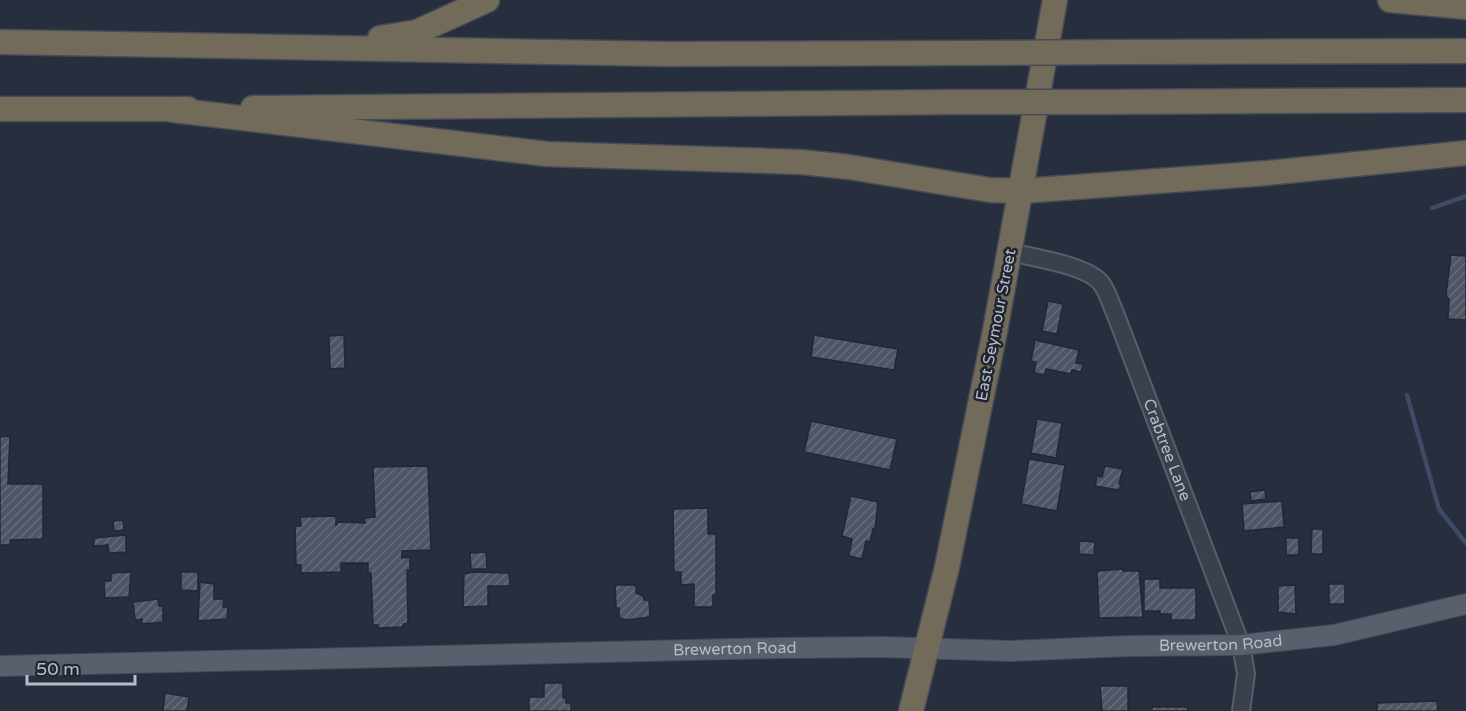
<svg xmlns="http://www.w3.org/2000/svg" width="1466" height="711" font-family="'Varela Round',sans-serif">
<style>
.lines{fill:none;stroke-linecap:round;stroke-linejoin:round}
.stream{stroke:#3f4a64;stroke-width:4.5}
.building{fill:url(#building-hatch);stroke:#222734;stroke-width:1.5}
.minor-casing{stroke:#595e6b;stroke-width:20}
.major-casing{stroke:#444956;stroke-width:22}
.highway-casing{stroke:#464b58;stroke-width:27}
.minor{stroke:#3b404d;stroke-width:16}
.major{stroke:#595f6d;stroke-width:20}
.highway{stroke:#726b59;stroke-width:24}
.highway-bridge-casing{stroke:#464b58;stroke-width:27;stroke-linecap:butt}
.highway-bridge{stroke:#726b59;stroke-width:24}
.labels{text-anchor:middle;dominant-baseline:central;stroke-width:5;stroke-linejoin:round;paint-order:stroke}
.street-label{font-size:16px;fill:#b7bcc8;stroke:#202532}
</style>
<defs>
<pattern id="building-hatch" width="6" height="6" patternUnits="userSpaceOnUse" patternTransform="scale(1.5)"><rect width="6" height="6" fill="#4e5565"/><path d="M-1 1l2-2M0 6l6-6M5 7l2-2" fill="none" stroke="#656c7a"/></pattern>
</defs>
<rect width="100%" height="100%" fill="#272e3d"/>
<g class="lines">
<g class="stream">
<polyline points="1432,208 1466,196"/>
<polyline points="1407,395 1439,509 1466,543"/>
</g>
</g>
<g class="building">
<polygon points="1451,255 1466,256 1466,320 1448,319 1449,299 1446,295"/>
<polygon points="1048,301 1063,304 1057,334 1042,331"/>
<polygon points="344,335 345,368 330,369 329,336"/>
<polygon points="814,335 898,349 894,370 811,357"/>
<polygon points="1035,340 1079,350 1076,363 1083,364 1081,372 1072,370 1071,374 1046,369 1045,375 1034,373 1036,362 1031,361"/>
<polygon points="1037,419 1062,423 1056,458 1031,453"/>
<polygon points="811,421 897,439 890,470 804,452"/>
<polygon points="10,436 8,484 43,484 43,539 10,540 10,545 0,545 0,437"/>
<polygon points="1029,459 1065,465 1057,511 1021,504"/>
<polygon points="428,466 431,550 402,551 402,558 410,557 410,570 407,570 408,623 403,624 403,627 378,628 378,625 373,625 371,573 368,573 368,563 341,563 341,572 301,573 301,565 296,565 295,526 301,526 300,517 336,516 336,525 338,522 365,523 364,518 375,517 373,467"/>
<polygon points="1105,466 1123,469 1119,484 1123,484 1118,490 1095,486 1097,476 1102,477"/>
<polygon points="1265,490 1266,499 1251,501 1250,492"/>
<polygon points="851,496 878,502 875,529 873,529 870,542 866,541 862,559 849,556 852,539 842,536"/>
<polygon points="1282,501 1284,527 1244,531 1242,504"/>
<polygon points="708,508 708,534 716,534 716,595 713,595 713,607 694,607 694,584 681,585 681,572 674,572 673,509"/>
<polygon points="123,520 124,530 114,531 113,521"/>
<polygon points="1312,529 1323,529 1323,554 1311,554"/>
<polygon points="126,535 126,552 109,553 108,545 94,546 94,538"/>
<rect x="1286" y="538" width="13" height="17"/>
<polygon points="1079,541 1095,542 1094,555 1079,554"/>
<polygon points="486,552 487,569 471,569 470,553"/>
<polygon points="1124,569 1123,571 1139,571 1143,617 1099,618 1097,571"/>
<polygon points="131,572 129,597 105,598 104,581 111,581 111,573"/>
<polygon points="181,572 198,572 198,591 181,590"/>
<polygon points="474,572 509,573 510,586 488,586 488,606 463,607 464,574"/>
<polygon points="1144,579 1160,579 1160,588 1196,588 1196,620 1171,620 1171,614 1160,614 1160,611 1144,611"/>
<polygon points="200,582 214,584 214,599 224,599 223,607 228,607 227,619 198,621"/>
<rect x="1329" y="584" width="16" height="20"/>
<polygon points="615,585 636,585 636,593 643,596 644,600 649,600 650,617 627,620 619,618 619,608 616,608"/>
<polygon points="1295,585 1296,614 1278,612 1278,586"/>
<polygon points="158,599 159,606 163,606 163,622 142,624 142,619 135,620 133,602"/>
<polygon points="544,683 563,683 563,698 566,697 566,703 571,703 571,711 529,711 529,697 544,697"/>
<polygon points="1100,686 1128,686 1128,711 1102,711"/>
<polygon points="165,693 189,697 187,711 163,711"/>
<polygon points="1437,701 1438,711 1377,711 1377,703"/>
<rect x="1152" y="707" width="36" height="4"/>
</g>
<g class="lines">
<defs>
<g id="minor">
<path id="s1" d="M1011,252C1033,258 1087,265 1101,283C1108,292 1112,307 1117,318L1241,645L1246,674L1241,711"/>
</g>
<g id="major">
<path id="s2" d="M0,666L779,648L883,647L1010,651L1129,646L1241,645L1334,635L1466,604"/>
</g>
<g id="highway">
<polyline points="1390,0 1466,7"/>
<polyline points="380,38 417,32 487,0"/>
<polyline points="0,42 666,54 964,53"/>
<polyline points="1121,52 1466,51"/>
<polyline points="1106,102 1466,100"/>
<polyline points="253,108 959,102"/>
<polyline points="0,109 188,109"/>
<polyline points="173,110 547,154 801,162 849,167 990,190 1022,191 1268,173 1466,153"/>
<polyline points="911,711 947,567 995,331 1055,0"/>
</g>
</defs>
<use href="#minor" class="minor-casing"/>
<use href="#major" class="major-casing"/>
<use href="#highway" class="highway-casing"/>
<use href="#minor" class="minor"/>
<use href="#major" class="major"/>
<use href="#highway" class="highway"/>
<defs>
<g id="highway-bridge">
<polyline points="964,53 1121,52"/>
<polyline points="959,102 1106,102"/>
</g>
</defs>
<use href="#highway-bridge" class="highway-bridge-casing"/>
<use href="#highway-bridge" class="highway-bridge"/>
</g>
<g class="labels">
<g class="street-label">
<text transform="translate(996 325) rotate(-79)">East Seymour Street</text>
<text stroke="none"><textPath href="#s1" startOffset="276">Crabtree Lane</textPath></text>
<text stroke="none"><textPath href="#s2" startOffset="1221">Brewerton Road</textPath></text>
<text stroke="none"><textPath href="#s2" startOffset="735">Brewerton Road</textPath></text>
</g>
</g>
<path d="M27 675v9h108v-9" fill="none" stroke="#b7bcc8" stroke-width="3"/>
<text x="36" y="675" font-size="18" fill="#b7bcc8" stroke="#202532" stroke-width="4.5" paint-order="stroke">50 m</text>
</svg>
